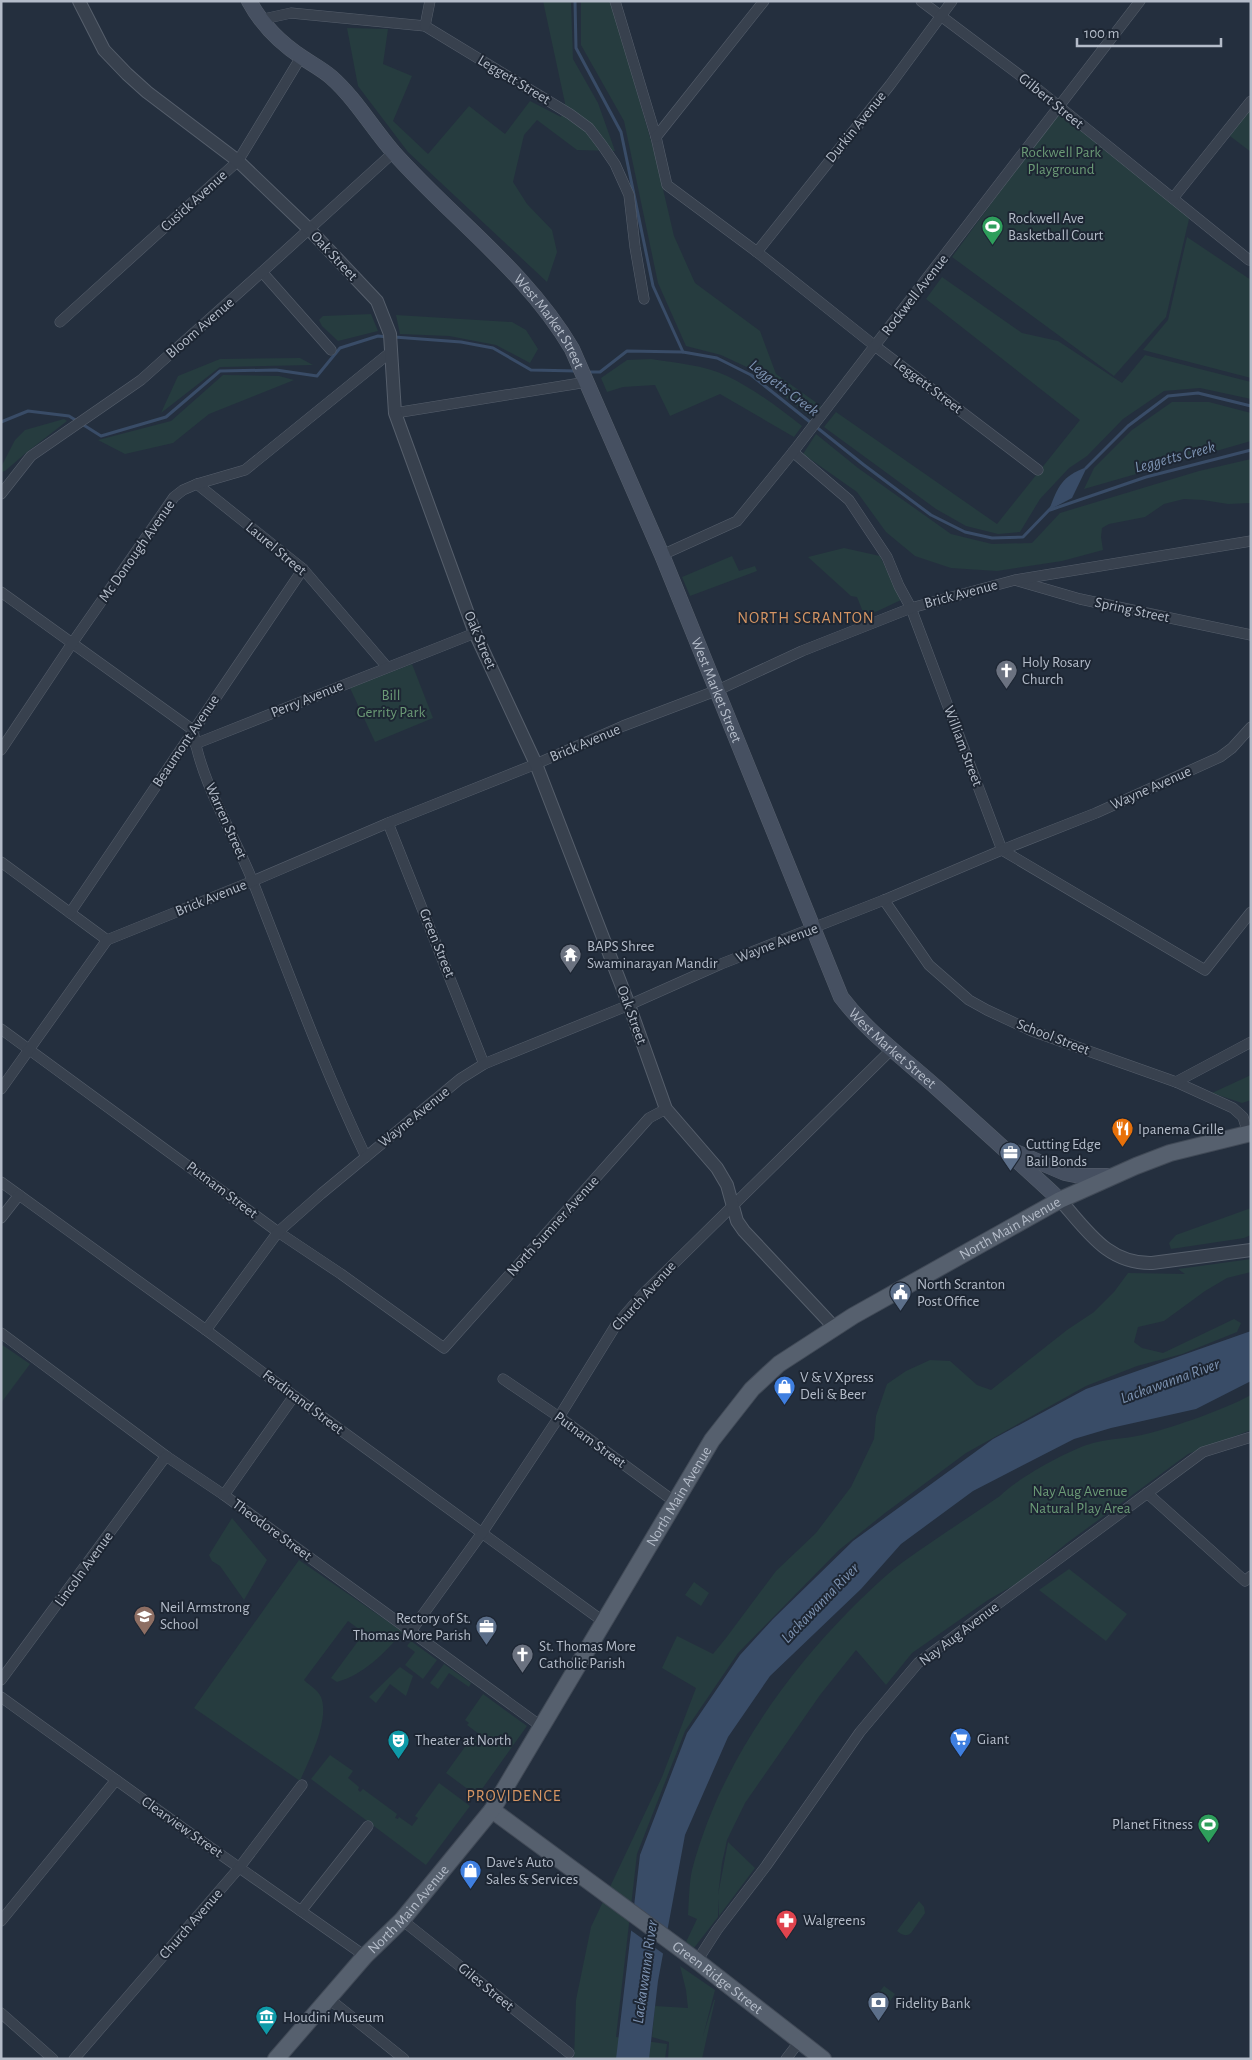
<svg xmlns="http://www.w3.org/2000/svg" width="1252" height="2060" font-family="'Alegreya Sans',sans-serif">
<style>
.green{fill:#263c3f}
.water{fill:#394c67}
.pier{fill:#242f3e}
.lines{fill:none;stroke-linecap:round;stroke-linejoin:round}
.stream{stroke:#394c67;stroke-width:3}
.minor-casing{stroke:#565f6c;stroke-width:11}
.tertiary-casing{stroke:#565f6c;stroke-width:14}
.secondary-casing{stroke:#565f6c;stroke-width:16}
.primary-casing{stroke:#414a57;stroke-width:18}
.minor{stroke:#38414e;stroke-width:10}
.tertiary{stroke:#38414e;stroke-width:12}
.secondary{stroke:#465061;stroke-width:15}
.primary{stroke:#56606e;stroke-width:16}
.labels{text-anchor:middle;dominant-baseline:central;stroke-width:4;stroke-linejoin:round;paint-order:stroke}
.street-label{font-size:15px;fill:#b4bcc9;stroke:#1d2633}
.park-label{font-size:15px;fill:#6b9a76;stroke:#1d2633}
.poi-label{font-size:15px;fill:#b4bcc9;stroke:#1d2633;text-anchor:start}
.water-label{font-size:16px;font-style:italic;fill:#7c92b1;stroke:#1d2633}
.neighbourhood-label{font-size:16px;letter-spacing:1px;fill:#d59563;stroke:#1d2633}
</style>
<rect width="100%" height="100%" fill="#242f3e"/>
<g class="green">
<polygon points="543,1 571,1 573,59 598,103 615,151 577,150 537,120 524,135 513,182 527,204 552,230 557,252 547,282 408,152 358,86 347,28 388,29 383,64 412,76 393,121 428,154 469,106 505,134 530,101 561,117 565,103"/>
<polygon points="581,1 611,1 655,155 674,236 695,283 760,331 776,374 821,406 813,419 751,369 721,355 686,346 658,283 624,121 581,45"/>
<polygon points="1251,108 1251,152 1230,136"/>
<polygon points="1059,111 1190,215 1166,317 1114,376 952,257"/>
<polygon points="1187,237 1251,280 1251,378 1143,350 1168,320"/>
<polygon points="942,277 1022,333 1058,341 1122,383 1145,355 1251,382 1251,399 1200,388 1164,391 1123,419 1087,456 1069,468 1040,499 1020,532 998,534 966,526 936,509 824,427 836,412 997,524 1080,420 926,299"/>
<polygon points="371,314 378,331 338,341 322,326 319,320 323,316"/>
<polygon points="396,315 512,322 526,330 538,349 530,363 496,345 449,336 400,334"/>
<polygon points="300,358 313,365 220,367 161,413 178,376 220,359"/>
<path d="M651,359C676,363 704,365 727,376C754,389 778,407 802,426L794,437L720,394L670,416L655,385L623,387L607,392L601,378L627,360Z"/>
<polygon points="223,375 279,376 294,380 209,414 173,443 125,454 98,440 171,421"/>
<polygon points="1172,402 1209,402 1251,413 1251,441 1084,489 1094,468 1132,430"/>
<polygon points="64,419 67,421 27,452 5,471 1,472 1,467 15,440 25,430"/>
<polygon points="816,434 858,468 951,534 992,544 1032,543 1060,513 1199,471 1251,459 1251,503 1228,504 1203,500 1184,499 1164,504 1145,517 1109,524 1102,528 1101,537 1103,550 1062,561 997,571 951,568 915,556 886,532 857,492 803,454"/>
<polygon points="844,548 880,556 901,600 865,617 857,597 851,596 808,557"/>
<polygon points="732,556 739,571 755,566 757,571 690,596 682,577"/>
<polygon points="412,664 433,718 375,742 350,688"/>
<polygon points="1251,1075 1251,1100 1242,1103 1212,1093"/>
<polygon points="1251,1208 1251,1235 1244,1238 1171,1249 1169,1243 1176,1235"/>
<polygon points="1251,1259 1251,1272 1227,1278 1205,1291 1164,1321 1138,1327 1134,1342 1142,1348 1163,1353 1234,1319 1241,1323 1237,1332 1182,1354 1137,1366 1086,1386 966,1453 885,1513 839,1550 738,1653 685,1731 637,1854 616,2037 667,2044 665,2059 574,2059 576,2000 591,1927 662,1777 696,1688 662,1668 677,1636 713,1654 726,1638 776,1571 816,1533 851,1487 874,1439 876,1416 887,1384 906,1371 930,1360 950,1361 977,1385 991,1390 1067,1330 1094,1312 1114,1292 1128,1273 1185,1274 1178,1269"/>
<polygon points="1,1344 30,1364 1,1403"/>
<path d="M1251,1395V1430L1188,1454L1067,1543L1021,1581L988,1600L912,1653L886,1685L856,1650L820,1695L745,1803L727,1840L722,1863L718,1895L728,1842L755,1868L719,1916L718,1899V1917L694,1948L686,1942L697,1919L688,1915C689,1900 689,1884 692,1870C718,1772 777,1685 847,1613C865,1595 883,1577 903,1562C935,1539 968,1518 1000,1496C1018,1478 1068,1450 1093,1443C1111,1438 1129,1439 1146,1434C1177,1426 1223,1410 1251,1395Z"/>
<polygon points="232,1518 267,1560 244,1600 220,1566 212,1561 209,1555"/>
<path d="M299,1560L403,1632C384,1653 365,1674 337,1682L331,1678L364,1633L348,1621L304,1680C309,1685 318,1690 321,1697C330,1720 309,1760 300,1781L194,1708Z"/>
<polygon points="1069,1569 1127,1614 1106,1641 1039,1590"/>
<polygon points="694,1582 709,1593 701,1606 685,1595"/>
<polygon points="411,1641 437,1660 423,1679 405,1665 415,1652 407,1646"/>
<polygon points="444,1664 471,1683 469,1687 449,1673 438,1689 430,1683"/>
<polygon points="400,1667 413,1676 406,1696 390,1684 376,1703 369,1697"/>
<polygon points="483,1694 527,1726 477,1796 446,1773 470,1740 473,1742 479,1734 467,1725 469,1723 465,1720"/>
<polygon points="330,1755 353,1771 348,1778 359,1787 358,1790 360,1792 363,1789 397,1814 395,1818 398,1819 399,1817 412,1826 418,1818 415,1816 439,1783 470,1806 426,1865 311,1779"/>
<path d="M919,1901L924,1907L925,1913L911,1933C906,1937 902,1935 897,1931Z"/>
<polygon points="680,1966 715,1990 703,2036 714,2000 715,2000 702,2059 668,2059 669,2042 652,2037 655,2006 688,2008 686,1990"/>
<polygon points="884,1986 895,1994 886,2007 874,1999"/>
</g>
<g class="water">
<path d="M1087,467L1072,498L1049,510C1058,486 1062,476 1087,467Z"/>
<polygon points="1251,1331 1251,1381 1196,1409 1111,1428 1074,1439 973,1491 901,1544 861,1589 770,1676 728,1737 685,1835 658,1981 649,2059 616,2059 640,1855 687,1733 740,1655 773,1619 853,1541 993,1439 1086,1389"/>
</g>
<polygon class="pier" points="632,1903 670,1931 665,1955 629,1929"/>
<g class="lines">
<g class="stream">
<polyline points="575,1 576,48 621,132 653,286 683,352"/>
<polyline points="394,337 461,342 493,348 531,370 577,371"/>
<polyline points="588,372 600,372 627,351 683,352 717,358 751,375 864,465 931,515 965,532 992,538 1023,537 1052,507"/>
<polyline points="1,422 28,411 69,416 77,421"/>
<polyline points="82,424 101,436 166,417 220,371 276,370 317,376 340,348 378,336 388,337"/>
<polyline points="1086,468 1128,426 1168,396 1198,393 1251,406"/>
<polyline points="1050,510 1146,477 1251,450"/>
</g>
<defs>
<g id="minor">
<polyline points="615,1 656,137 667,185 757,252 875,346 1038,470"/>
<polyline points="921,1 1030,83 1249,260"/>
<polyline points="259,20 291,13 425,26 570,114 589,128 602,145 615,164 629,195 635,247 644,299"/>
<polyline points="425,26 430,1"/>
<polyline points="656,137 764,1"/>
<polyline points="1174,197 1251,101"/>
<polyline points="757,252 890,85 952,1"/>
<polyline points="262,272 331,350"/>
<polyline points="60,322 238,161 301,57"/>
<polyline points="395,413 587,382"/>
<polyline points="793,452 849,500 887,557 899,586 911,608 1002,850 1205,970 1251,912"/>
<polyline points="197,484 303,569 387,667"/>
<polyline points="1,494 31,456 141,380 262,272 394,152"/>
<polyline points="662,555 737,521 793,452 1140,1"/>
<polyline points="1018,581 1080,599 1251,635"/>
<path d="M1,592L193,730C201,783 233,832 253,882C289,974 323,1067 366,1157"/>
<polyline points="195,744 475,633"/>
<polyline points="1,750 73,642 174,497 183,490 197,484 245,470 392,351"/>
<polyline points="388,823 484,1064"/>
<polyline points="1,862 107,940"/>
<polyline points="884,900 929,965 969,1000 987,1010 1032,1031 1176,1082 1233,1108 1243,1117 1248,1133"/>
<polyline points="70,913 303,569"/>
<polyline points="1,1029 278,1232 341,1274 444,1348 649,1118 666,1109"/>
<polyline points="1176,1082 1251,1042"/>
<polyline points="1,1089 107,940 253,881 388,823 536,764 623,726 718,690 802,651 911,608 1015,580 1251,541"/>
<polyline points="1,1182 206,1330 294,1396 604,1622"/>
<polyline points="1,1218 19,1195"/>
<polyline points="206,1330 278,1232 321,1194 460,1079 484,1064 629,1005 721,964 884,900 1002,850 1096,813 1220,757 1232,748 1251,727"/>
<polyline points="1,1333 166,1456 224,1495 542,1727"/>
<polyline points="503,1379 559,1417 675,1502"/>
<polyline points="1147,1493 1245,1581 1251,1576"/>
<polyline points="224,1495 294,1396"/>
<polyline points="411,1631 482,1533 559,1417 616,1325 642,1295 891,1050"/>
<polyline points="1,1680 166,1456"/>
<polyline points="1,1697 180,1826 365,1956"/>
<polyline points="301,1911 368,1826"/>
<polyline points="402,1920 569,2053"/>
<polyline points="1,1921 116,1780"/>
<polyline points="697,1961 717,1930 766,1866 860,1732 918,1663 1203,1452 1251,1437"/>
<polyline points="328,1998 404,2059"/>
<polyline points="1,2013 53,2059"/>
<polyline points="74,2059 239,1868 302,1785"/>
<polyline points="786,2059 799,2042"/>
</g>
<g id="tertiary">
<polyline points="79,1 104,50 127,74 147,92 238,161 309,229 377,301 390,334 395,413 475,633 536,764 629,1005 666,1109 717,1168 727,1185 737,1221 744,1231 834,1327"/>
<path d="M1060,1200C1087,1230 1107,1264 1152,1263L1251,1250"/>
</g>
<g id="secondary">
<path id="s1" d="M249,1C262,25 280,43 303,58C312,64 323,70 331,77C356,99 372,128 394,153C453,219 527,272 572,349L662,555L841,997C869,1034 905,1059 938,1089C979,1126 1020,1163 1060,1200"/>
<polyline points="1011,1150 1065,1173 1080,1176 1114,1176"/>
</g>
<g id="primary">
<path id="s2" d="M492,1810L697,1961L823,2059"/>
<path id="s3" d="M276,2059L365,1956L402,1920L492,1810L712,1440L752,1389L779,1364L853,1316L1060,1200L1136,1166L1170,1153L1251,1133"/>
</g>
</defs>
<use href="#minor" class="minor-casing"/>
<use href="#tertiary" class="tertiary-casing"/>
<use href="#secondary" class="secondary-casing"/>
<use href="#primary" class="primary-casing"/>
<use href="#minor" class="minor"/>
<use href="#tertiary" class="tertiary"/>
<use href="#secondary" class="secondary"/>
<use href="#primary" class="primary"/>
</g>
<defs>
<symbol id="stadium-pin" viewBox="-11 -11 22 30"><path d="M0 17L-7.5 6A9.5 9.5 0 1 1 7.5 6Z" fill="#2e9e5b" stroke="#1d2633"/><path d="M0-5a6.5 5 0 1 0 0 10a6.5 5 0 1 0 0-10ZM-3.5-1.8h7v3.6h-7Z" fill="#fff"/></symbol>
<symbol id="church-pin" viewBox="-11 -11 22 30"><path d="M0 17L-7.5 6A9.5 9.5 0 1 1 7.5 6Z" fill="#6b7280" stroke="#1d2633"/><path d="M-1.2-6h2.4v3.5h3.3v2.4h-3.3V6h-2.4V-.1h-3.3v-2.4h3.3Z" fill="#fff"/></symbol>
<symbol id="temple-pin" viewBox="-11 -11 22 30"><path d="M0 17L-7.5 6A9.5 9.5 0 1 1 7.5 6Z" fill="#6b7280" stroke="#1d2633"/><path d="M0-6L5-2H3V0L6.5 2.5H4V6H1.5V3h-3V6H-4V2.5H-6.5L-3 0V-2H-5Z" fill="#fff"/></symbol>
<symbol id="restaurant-pin" viewBox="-11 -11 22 30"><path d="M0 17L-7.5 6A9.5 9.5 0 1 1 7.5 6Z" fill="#e8710a" stroke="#1d2633"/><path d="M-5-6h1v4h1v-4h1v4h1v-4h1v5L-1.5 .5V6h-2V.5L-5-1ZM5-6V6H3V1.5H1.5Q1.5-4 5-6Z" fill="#fff"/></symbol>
<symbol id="office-pin" viewBox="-11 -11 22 30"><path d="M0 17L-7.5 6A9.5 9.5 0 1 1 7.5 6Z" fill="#5c6f8a" stroke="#1d2633"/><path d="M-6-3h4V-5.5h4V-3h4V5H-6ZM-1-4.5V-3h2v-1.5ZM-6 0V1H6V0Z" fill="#fff"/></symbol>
<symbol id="civic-pin" viewBox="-11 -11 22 30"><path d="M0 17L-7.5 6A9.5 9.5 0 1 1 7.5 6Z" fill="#5c6f8a" stroke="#1d2633"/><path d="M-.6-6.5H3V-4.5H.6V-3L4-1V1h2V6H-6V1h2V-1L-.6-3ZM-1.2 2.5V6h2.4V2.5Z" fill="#fff"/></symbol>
<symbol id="shop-pin" viewBox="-11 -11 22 30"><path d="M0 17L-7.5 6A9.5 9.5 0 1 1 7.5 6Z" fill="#3f7fe0" stroke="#1d2633"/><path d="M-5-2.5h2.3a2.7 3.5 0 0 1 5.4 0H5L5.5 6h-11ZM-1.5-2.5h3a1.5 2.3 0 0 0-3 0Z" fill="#fff"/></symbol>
<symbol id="school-pin" viewBox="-11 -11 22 30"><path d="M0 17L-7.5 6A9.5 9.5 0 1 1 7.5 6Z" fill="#8d6e63" stroke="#1d2633"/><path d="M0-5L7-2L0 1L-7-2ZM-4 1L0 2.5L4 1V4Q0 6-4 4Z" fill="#fff"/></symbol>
<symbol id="supermarket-pin" viewBox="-11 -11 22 30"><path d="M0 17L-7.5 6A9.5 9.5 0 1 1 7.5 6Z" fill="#3f7fe0" stroke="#1d2633"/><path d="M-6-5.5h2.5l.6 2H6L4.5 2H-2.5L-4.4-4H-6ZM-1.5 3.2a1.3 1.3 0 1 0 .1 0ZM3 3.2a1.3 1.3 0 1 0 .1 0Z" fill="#fff"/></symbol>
<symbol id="theatre-pin" viewBox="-11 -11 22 30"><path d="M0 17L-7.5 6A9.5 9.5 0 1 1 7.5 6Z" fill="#0f9aa8" stroke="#1d2633"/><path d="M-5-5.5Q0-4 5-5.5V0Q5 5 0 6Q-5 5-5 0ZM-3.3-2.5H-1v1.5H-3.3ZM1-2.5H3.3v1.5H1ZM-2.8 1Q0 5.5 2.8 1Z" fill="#fff"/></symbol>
<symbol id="pharmacy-pin" viewBox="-11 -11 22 30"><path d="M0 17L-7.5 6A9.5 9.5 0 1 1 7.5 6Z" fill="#e0444e" stroke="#1d2633"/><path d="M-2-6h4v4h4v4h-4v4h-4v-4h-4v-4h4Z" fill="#fff"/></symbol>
<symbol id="bank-pin" viewBox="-11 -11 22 30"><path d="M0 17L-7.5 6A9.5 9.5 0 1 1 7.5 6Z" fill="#5c6f8a" stroke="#1d2633"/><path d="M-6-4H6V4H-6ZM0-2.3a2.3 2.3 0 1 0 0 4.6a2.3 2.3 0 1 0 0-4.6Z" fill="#fff"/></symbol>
<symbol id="museum-pin" viewBox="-11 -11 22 30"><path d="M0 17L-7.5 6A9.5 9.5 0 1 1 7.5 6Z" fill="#0f9aa8" stroke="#1d2633"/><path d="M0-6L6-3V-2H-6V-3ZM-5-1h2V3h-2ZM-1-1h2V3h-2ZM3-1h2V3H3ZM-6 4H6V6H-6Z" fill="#fff"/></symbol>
</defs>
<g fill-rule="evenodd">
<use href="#stadium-pin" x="980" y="214" width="25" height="34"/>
<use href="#church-pin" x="994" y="658" width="25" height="34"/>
<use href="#temple-pin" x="558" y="942" width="25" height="34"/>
<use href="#restaurant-pin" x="1110" y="1116" width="25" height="34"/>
<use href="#office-pin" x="998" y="1140" width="25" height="34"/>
<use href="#civic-pin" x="888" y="1280" width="25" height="34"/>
<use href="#shop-pin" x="772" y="1374" width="25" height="34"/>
<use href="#school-pin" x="132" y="1604" width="25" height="34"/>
<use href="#office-pin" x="474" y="1614" width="25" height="34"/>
<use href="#church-pin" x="510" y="1642" width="25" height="34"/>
<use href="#supermarket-pin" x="948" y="1726" width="25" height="34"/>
<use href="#theatre-pin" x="386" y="1728" width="25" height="34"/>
<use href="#stadium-pin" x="1196" y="1812" width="25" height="34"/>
<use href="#shop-pin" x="458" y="1858" width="25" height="34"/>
<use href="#pharmacy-pin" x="774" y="1908" width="25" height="34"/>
<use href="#bank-pin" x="866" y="1990" width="25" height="34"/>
<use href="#museum-pin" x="254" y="2004" width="25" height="34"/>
</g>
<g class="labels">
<g class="street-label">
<text transform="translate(514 80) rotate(31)">Leggett Street</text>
<text transform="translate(1051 101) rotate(39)">Gilbert Street</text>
<text transform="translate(856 127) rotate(-51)">Durkin Avenue</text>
<text transform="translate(194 201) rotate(-42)">Cusick Avenue</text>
<text transform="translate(334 256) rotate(47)">Oak Street</text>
<text transform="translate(915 295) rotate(-52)">Rockwell Avenue</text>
<text stroke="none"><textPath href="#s1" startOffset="442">West Market Street</textPath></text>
<text transform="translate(200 328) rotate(-41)">Bloom Avenue</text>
<text transform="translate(928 386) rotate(37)">Leggett Street</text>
<text transform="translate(276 549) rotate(40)">Laurel Street</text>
<text transform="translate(137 551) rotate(-55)">Mc Donough Avenue</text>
<text transform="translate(961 594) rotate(-15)">Brick Avenue</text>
<text transform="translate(1132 610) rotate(12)">Spring Street</text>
<text transform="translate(480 640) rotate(67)">Oak Street</text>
<text stroke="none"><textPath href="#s1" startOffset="848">West Market Street</textPath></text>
<text transform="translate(307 699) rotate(-22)">Perry Avenue</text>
<text transform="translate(186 741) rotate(-56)">Beaumont Avenue</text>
<text transform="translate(585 743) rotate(-23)">Brick Avenue</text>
<text transform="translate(963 746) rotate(69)">William Street</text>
<text transform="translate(1151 788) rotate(-24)">Wayne Avenue</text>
<text transform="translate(226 821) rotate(66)">Warren Street</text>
<text transform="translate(211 898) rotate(-22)">Brick Avenue</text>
<text transform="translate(437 943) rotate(68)">Green Street</text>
<text transform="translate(777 943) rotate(-21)">Wayne Avenue</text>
<text transform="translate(632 1015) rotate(70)">Oak Street</text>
<text transform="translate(1053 1037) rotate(21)">School Street</text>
<text stroke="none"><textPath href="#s1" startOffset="1252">West Market Street</textPath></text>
<text transform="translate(414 1117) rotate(-39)">Wayne Avenue</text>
<text transform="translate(222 1190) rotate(37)">Putnam Street</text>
<text transform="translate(553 1226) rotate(-48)">North Sumner Avenue</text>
<text stroke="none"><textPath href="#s3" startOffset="1130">North Main Avenue</textPath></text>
<text transform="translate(644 1296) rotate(-48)">Church Avenue</text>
<text transform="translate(303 1402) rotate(37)">Ferdinand Street</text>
<text transform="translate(590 1440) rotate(36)">Putnam Street</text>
<text stroke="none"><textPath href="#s3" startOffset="695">North Main Avenue</textPath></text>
<text transform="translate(272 1530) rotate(36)">Theodore Street</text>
<text transform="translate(84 1569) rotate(-54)">Lincoln Avenue</text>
<text transform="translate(959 1634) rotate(-37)">Nay Aug Avenue</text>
<text transform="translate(182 1827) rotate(35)">Clearview Street</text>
<text stroke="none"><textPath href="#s3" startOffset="200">North Main Avenue</textPath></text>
<text transform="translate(191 1924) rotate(-49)">Church Avenue</text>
<text stroke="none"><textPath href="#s2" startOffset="281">Green Ridge Street</textPath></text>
<text transform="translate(486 1987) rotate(39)">Giles Street</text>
</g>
<g class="park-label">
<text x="1061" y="152">Rockwell Park<tspan x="1061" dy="17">Playground</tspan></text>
<text x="391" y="695">Bill<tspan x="391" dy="17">Gerrity Park</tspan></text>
<text x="1080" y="1491">Nay Aug Avenue<tspan x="1080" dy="17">Natural Play Area</tspan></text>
</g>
<g class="poi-label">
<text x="1008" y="218">Rockwell Ave<tspan x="1008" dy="17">Basketball Court</tspan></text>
<text x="1022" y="662">Holy Rosary<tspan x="1022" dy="17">Church</tspan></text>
<text x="587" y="946">BAPS Shree<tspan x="587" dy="17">Swaminarayan Mandir</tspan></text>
<text x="1138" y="1129">Ipanema Grille</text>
<text x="1026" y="1144">Cutting Edge<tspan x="1026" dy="17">Bail Bonds</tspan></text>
<text x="917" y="1284">North Scranton<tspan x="917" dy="17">Post Office</tspan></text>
<text x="800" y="1377">V &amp; V Xpress<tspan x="800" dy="17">Deli &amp; Beer</tspan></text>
<text x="160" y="1607">Neil Armstrong<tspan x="160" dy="17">School</tspan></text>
<text x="471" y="1618" text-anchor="end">Rectory of St.<tspan x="471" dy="17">Thomas More Parish</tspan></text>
<text x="539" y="1646">St. Thomas More<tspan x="539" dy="17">Catholic Parish</tspan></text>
<text x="977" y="1739">Giant</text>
<text x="415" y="1740">Theater at North</text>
<text x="1193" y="1824" text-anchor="end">Planet Fitness</text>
<text x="486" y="1862">Dave's Auto<tspan x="486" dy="17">Sales &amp; Services</tspan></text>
<text x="803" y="1920">Walgreens</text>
<text x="895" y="2003">Fidelity Bank</text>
<text x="283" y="2017">Houdini Museum</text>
</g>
<g class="water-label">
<text transform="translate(784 388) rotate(37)">Leggetts Creek</text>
<text transform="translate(1175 457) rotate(-15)">Leggetts Creek</text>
<text transform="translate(1170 1381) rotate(-20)">Lackawanna River</text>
<text transform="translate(820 1603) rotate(-46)">Lackawanna River</text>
<text transform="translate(645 1972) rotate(-82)">Lackawanna River</text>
</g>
<g class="neighbourhood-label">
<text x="806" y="618">NORTH SCRANTON</text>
<text x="514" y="1796">PROVIDENCE</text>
</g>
</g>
<rect width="1252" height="2060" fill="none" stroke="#b4bcc9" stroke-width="5"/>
<path d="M1077 38v8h144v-8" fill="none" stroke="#b4bcc9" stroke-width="2.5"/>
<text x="1084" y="38" font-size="15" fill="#b4bcc9" stroke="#1d2633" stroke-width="4" paint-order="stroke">100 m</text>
</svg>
